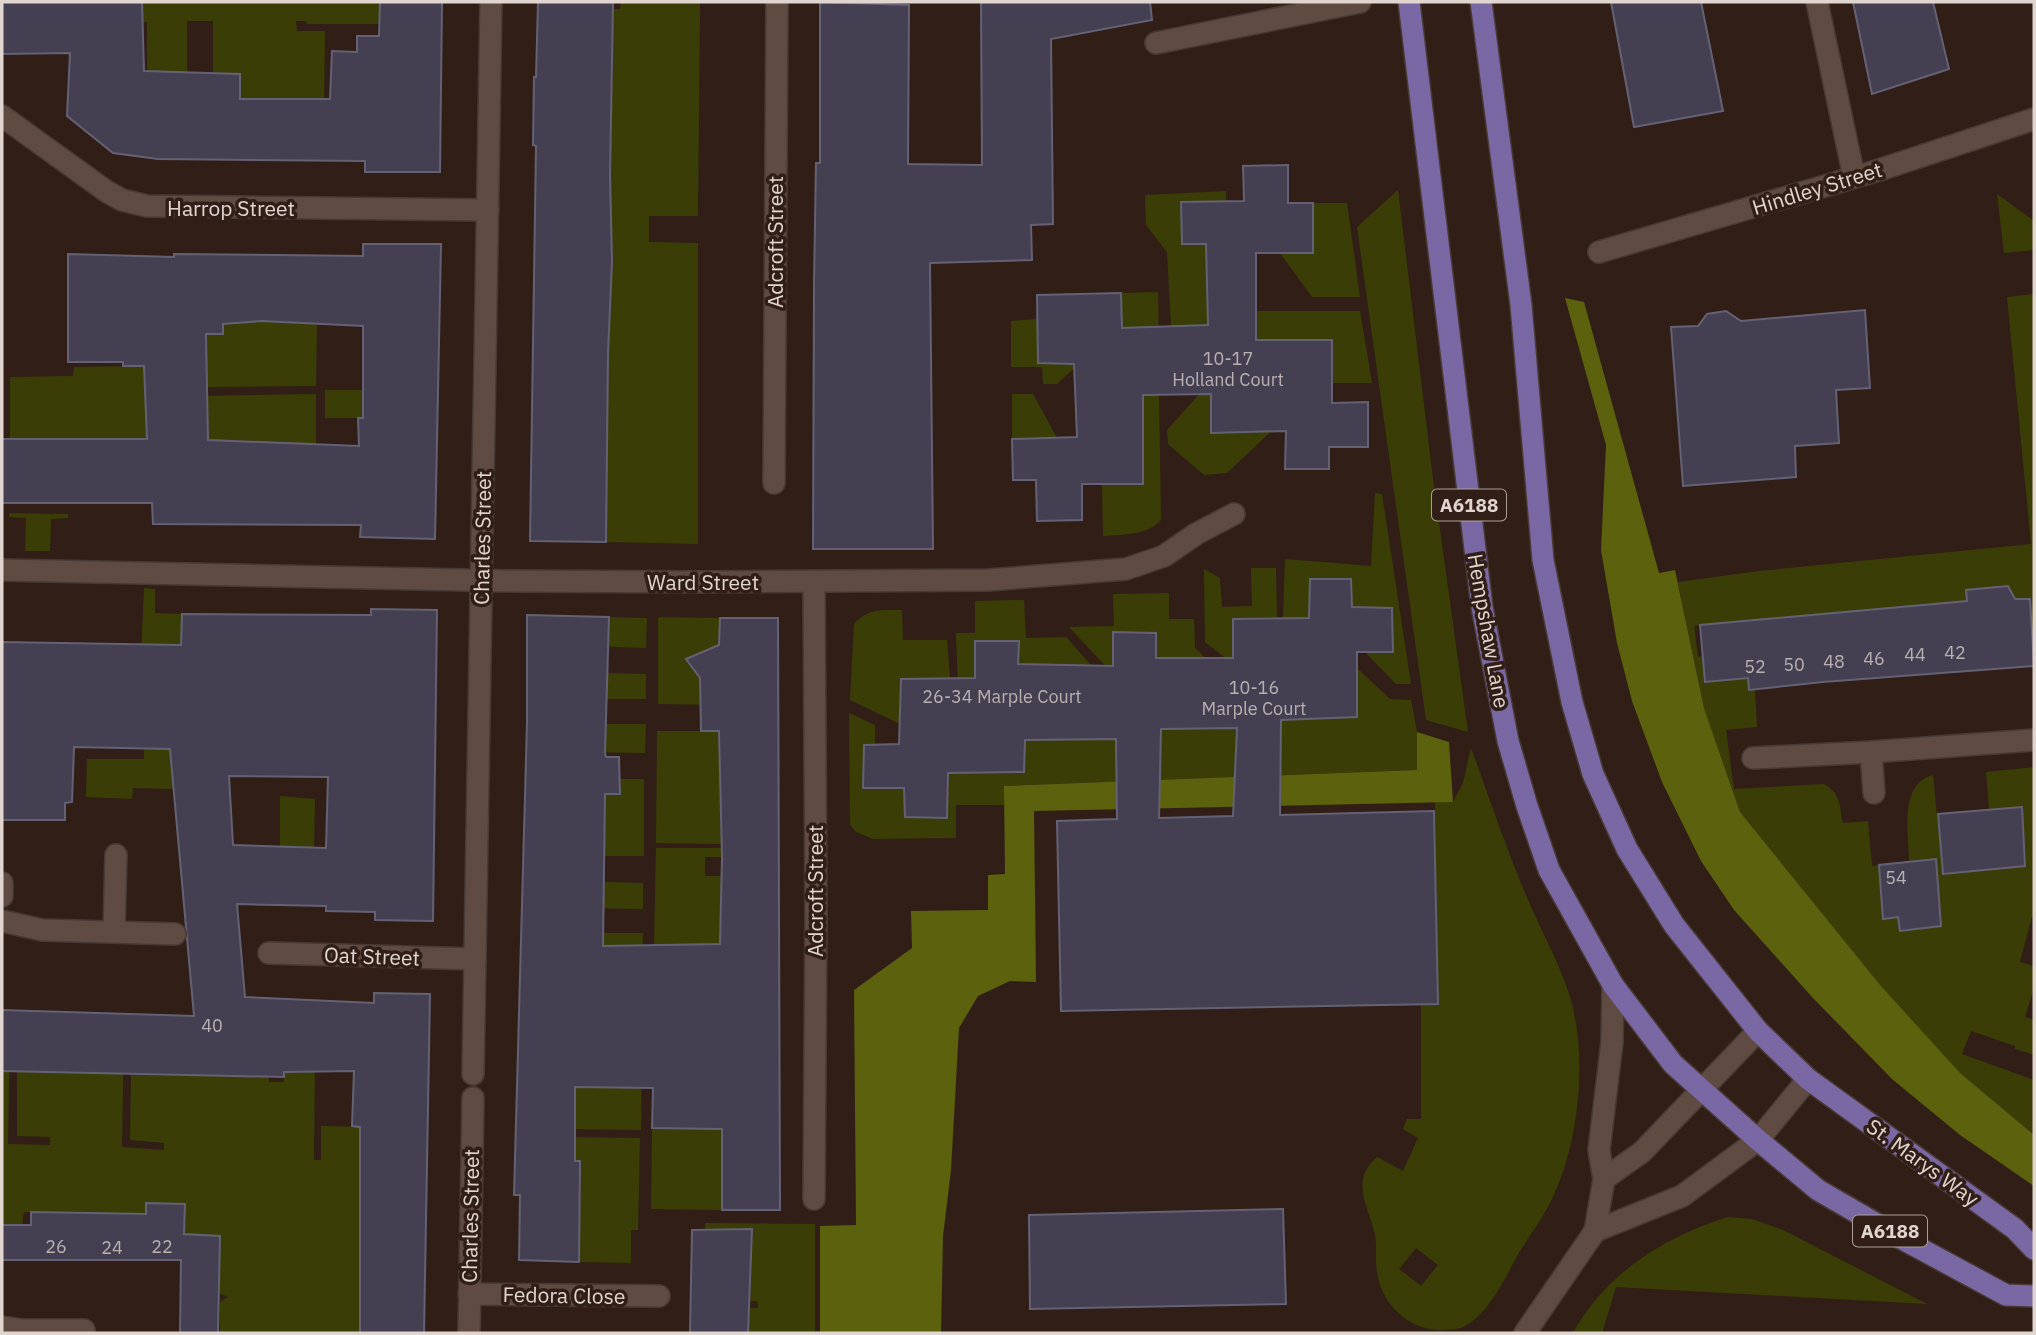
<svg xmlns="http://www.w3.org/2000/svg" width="2036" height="1335" font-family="'IBM Plex Sans',sans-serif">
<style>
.green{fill:#3a3e06;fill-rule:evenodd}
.forest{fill:#5c610d}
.building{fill:#444052;stroke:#656175;stroke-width:2;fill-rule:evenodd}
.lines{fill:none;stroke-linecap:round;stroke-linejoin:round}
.minor-casing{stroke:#483934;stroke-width:24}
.tertiary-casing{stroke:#483934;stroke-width:24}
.primary-casing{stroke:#483934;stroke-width:24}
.minor{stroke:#5f4b42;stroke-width:21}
.tertiary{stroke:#5f4b42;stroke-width:21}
.primary{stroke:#7968a4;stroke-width:21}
.labels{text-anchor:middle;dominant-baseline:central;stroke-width:7;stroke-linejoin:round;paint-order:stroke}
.number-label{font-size:18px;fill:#bab0b0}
.shield{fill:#311f17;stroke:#ac9e98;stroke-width:2}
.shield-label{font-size:19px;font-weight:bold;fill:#e1d5cf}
.street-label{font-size:21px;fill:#e1d5cf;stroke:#311f17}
</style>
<rect width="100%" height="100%" fill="#311f17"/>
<g class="green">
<polygon points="142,2 380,2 380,24 307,24 306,21 296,21 297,31 325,31 324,100 240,99 240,74 226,74 213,99 213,21 187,21 187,80 147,141 147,22 142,22"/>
<path d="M621,2H700L698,216H649V242L698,243V544L606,542L592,440L607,439V422L591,399L612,257V241H595L612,235V217H596C610,191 611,188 611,159L598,158V135H611L612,116L534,108L611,110L612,90L597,89L612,68L613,33L598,9H620Z"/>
<polygon points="1398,190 1433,479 1468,732 1426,720 1357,227"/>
<polygon points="1226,191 1226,201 1181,202 1182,244 1206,244 1210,325 1171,326 1167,252 1146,225 1145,195"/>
<polygon points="1997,194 2034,221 2034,250 2004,253"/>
<polygon points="1313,203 1347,203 1360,297 1312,297 1280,253 1312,252"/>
<polygon points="1158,292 1159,348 1122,348 1121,293"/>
<path d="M2034,294V660L2029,599L1967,601L1694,626L1698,657L1702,656L1705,682L1748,678L1749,690H1755L1757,727L1726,730L1734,789L1824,784C1840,793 1840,805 1842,821L1844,823L1868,821L1872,866L1879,865L1884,919L1898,917L1900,931L1941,926L1937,869L1909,862C1909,834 1898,784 1933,775L1940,846L1993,869L2026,865L2022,807L1989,810L1986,772L2034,767V916H2032L2020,962L2034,966V988L2025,1017L2034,1020V1055L2015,1049V1046L1971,1031L1962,1054L2034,1080V1135L1960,1074L1881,986L1740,812L1704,708L1678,582L1759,571L2031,544L2007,297Z"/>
<polygon points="1256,311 1360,311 1372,383 1332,383 1332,340 1287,340 1254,363"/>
<polygon points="223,312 253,313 254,322 270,322 270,312 317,324 316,386 207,387 206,334"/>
<polygon points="1037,319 1079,364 1057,384 1043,384 1042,367 1011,367 1011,321"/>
<polygon points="144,366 145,397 316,394 316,466 234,465 234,440 217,440 216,464 10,439 10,377 73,376 74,367"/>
<polygon points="1204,389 1211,389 1211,433 1250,432 1251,409 1279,424 1227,473 1204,475 1168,444 1167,430"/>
<rect x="325" y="390" width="52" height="28"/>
<polygon points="1012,394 1033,394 1057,438 1012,439"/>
<path d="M1159,394L1161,520C1146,536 1123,534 1103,536L1102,484L1143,483V441L1120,395Z"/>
<polygon points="1375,493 1382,494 1411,684 1396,684 1365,652 1393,651 1392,608 1352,607 1351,579 1310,579 1309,626 1293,625 1283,617 1285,559 1371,566"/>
<polygon points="9,513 68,514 68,518 51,519 50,551 25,551 26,518 9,517"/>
<polygon points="1251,568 1276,568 1277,619 1233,619 1233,664 1205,642 1204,569 1220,578 1222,607 1252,606"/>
<polygon points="144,588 155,589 155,613 182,614 181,675 141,655"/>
<polygon points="1169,593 1169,619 1194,619 1195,648 1230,682 1196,658 1156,658 1156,633 1114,632 1113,674 1069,627 1114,626 1113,594"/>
<polygon points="1024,600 1026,638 1066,637 1115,692 1018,664 1018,641 975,641 975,686 958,686 956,633 975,633 975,601"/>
<path d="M902,610L903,640H947L952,703L943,678L901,679L900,724L850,700L854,624C867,608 882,610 902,610Z"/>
<polygon points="609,617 647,618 646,648 591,646"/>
<polygon points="658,617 720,618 721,705 658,704"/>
<polygon points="1357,668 1390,699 1411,700 1417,732 1418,770 1005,786 1004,805 956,805 956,838 873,839 856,832 850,825 849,713 875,725 875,745 864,745 863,787 904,788 905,817 947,818 948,766 979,772 1024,772 1026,727 1057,740 1116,739 1117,764 1160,763 1161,717 1196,707 1195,729 1237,728 1236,755 1281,707 1312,719 1357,717"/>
<polygon points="608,673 646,674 646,699 591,699 590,685 607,685"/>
<polygon points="606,724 646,724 645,753 588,752 589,741 606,742"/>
<polygon points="657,731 720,731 721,844 656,843"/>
<polygon points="169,739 174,789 133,788 132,799 86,797 87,759 144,759 144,746"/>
<path d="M1471,748C1490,799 1507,852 1529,902C1542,933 1559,962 1569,994C1589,1056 1579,1150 1548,1207C1539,1223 1527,1239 1517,1256C1504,1280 1489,1314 1463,1327C1457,1330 1449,1329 1442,1330C1410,1331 1381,1304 1377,1272C1375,1260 1377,1248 1375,1235C1369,1206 1349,1181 1377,1157L1403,1171L1418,1138L1403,1129L1407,1119H1421V1004H1438L1435,802H1453L1463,783ZM1416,1248L1438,1265L1421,1286L1399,1269Z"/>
<polygon points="620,779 644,779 644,856 587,856 587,794"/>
<polygon points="280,796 315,799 314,848 280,853"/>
<polygon points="656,848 721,848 721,857 705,857 705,876 721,876 723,1210 651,1209 652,1128 665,1128 665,1113 652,1113 653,1090 667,1090 654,945"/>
<polygon points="604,882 643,883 643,909 586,908"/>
<polygon points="603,933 643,933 641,1130 574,1129 575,1087 597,1087"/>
<polygon points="2,1021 10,1021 8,1144 50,1145 50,1137 17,1136 17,1071 124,1023 122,1147 164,1150 164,1143 130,1140 131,1075 231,1076 268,1071 269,1082 284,1082 284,1072 315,1055 314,1160 321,1160 321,1126 370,1127 371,1157 428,1158 428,1163 372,1161 360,1187 360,1333 220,1333 220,1302 228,1297 219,1293 220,1236 184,1234 185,1204 146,1203 145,1259 143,1214 24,1212 22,1225 2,1225"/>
<polygon points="570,1137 640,1138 638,1230 631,1230 631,1263 579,1262 580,1161 569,1161"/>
<path d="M1728,1217L1752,1219L1783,1230L1927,1304L1616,1287L1602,1333H1573C1606,1273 1664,1237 1728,1217Z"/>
<polygon points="705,1223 815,1224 815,1333 748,1333 748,1308 758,1308 757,1301 750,1301 751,1231 705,1230"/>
</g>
<g class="forest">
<polygon points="1565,298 1584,302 1659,573 1675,570 1704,708 1740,812 1881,986 1960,1073 2034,1135 2034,1186 1960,1135 1892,1079 1812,997 1734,910 1701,861 1662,782 1632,701 1617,643 1601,550 1606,445"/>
<polygon points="1417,732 1449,742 1453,802 1034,811 1036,982 1010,981 978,996 959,1028 951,1170 943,1236 941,1333 820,1333 820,1226 856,1225 854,990 912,948 911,911 988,910 988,875 1005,874 1004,786 1417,770"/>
</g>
<g class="building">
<polygon points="2,2 142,2 144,71 240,74 240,99 330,99 332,51 357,52 357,36 379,36 380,2 442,2 440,172 365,172 365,161 158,159 113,153 67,116 70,53 2,54"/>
<polygon points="538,2 613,2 610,176 612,261 608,354 606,542 530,541 536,146 533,145 534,77 536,77"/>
<polygon points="820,2 909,5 908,164 982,165 981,2 1150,2 1152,20 1051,39 1053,224 1031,225 1032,260 930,263 933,549 813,549 814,284 816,163 820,163"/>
<polygon points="1611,2 1701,2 1723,111 1634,127"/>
<polygon points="1853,2 1933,2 1949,69 1872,94"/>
<polygon points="1288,165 1288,203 1313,203 1313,253 1256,253 1256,340 1332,340 1332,403 1368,402 1368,447 1329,447 1329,469 1285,469 1286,431 1211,433 1211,394 1143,395 1143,484 1082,484 1082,520 1037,521 1036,480 1013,480 1012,439 1077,437 1074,364 1038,363 1037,295 1121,293 1122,328 1208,325 1206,244 1182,244 1181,202 1244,201 1243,166"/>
<path d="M363,244H441L435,539L360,537L361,525L153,524L152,503H2V439H147L144,366H123V362H68V254L174,257V254L363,256ZM262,321L363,326V418H358L359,446L208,440L206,334H223V324Z"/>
<polygon points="1865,310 1870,388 1836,390 1839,443 1795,446 1796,477 1683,486 1671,327 1698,326 1707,314 1726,311 1741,321"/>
<path d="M1310,579H1351L1352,607L1392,608L1393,652H1357V717L1281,720L1280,815L1434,811L1438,1004L1061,1011L1057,821L1117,819L1116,739L1025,740L1024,772L948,773L947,818L905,817L904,788H863L864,745L899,744L901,679L975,678V641H1019L1018,664L1113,666V632L1156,633V658H1233V619L1309,618ZM1237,728L1233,816L1159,818L1161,729Z"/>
<polygon points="2008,586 2015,599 2030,599 2034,666 1823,682 1749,690 1748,678 1705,682 1700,625 1967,601 1966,590"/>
<path d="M371,609L437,610L433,921L375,920V912L326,911V906L237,904L245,997L374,1003V993L430,994L424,1333H360V1127L352,1126L354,1071L284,1072V1077L2,1071V1010L194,1016L170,749L74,747L72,802L65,803V820H2V642L181,645L182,614L371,615ZM229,776L328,777L326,848L233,845Z"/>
<polygon points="527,615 609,617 605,753 606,757 619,757 620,794 605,794 603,946 720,944 722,857 719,731 701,731 700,678 686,659 719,645 720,618 778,618 780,1210 722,1210 722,1129 652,1128 653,1088 575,1087 575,1161 580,1161 579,1262 519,1260 520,1195 514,1195 527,723"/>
<polygon points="2022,807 2025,866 1943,874 1938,814"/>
<polygon points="1936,859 1941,926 1900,931 1898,917 1883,919 1879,865"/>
<polygon points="146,1203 185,1204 184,1234 220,1236 218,1333 180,1333 181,1260 2,1260 2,1225 31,1225 31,1212 146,1214"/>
<polygon points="1283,1209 1286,1304 1030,1309 1029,1215"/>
<polygon points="752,1229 748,1333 690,1333 692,1230"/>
</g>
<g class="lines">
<defs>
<g id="minor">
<polyline points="1817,2 1854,177"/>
<polyline points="1156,43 1360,2"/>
<polyline points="2,116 106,191 122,200 147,206 488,210"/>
<polyline points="1599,252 1876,171 2034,119"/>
<polyline points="774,483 777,2"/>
<polyline points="2,570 515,581 705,582 989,580 1126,569 1164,556 1196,534 1234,514"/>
<polyline points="1871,752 1874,793"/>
<polyline points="1753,758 1871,752 2034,740"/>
<polyline points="2,896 2,883"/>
<polyline points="2,921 42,930 175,934"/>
<polyline points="114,932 116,855"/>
<polyline points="269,953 475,959"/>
<polyline points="473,1074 491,2"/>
<polyline points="814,1199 816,915 814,582"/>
<polyline points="469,1294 659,1296"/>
<polyline points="2,1327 22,1330 84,1330 84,1333"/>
<polyline points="469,1333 473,1098"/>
</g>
<g id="tertiary">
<polyline points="1604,1179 1642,1152 1758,1031"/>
<polyline points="1595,1231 1682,1196 1758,1140 1808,1079"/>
<polyline points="1525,1333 1595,1231 1604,1179 1599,1150 1612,1042 1613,985"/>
</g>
<g id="primary">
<polyline points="1409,2 1482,607 1508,741 1527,806 1549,870 1613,985 1673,1064 1758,1140 1818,1190 1906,1241 2006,1295 2034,1296"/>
<polyline points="1481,2 1521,305 1543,560 1572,702 1593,774 1627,849 1674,925 1758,1031 1808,1079 2015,1229 2034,1249"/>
</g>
</defs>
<use href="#minor" class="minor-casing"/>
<use href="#tertiary" class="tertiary-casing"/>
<use href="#primary" class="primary-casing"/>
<use href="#minor" class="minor"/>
<use href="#tertiary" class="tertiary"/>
<use href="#primary" class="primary"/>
</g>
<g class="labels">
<g class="number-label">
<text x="1228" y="358">10-17<tspan x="1228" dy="21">Holland Court</tspan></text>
<text x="1955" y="652">42</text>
<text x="1915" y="654">44</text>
<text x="1874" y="658">46</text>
<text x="1834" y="661">48</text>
<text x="1794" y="664">50</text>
<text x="1755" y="666">52</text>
<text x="1254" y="687">10-16<tspan x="1254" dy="21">Marple Court</tspan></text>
<text x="1002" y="696">26-34 Marple Court</text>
<text x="1896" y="877">54</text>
<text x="212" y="1025">40</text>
<text x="56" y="1246">26</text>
<text x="162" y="1246">22</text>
<text x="112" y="1247">24</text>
</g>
<g class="shield">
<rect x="1432" y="489.5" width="74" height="31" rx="5"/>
<rect x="1853" y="1215.5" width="74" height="31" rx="5"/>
</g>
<g class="shield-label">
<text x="1469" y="505">A6188</text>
<text x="1890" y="1231">A6188</text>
</g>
<g class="street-label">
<text transform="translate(1817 188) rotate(-17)">Hindley Street</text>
<text x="231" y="208">Harrop Street</text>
<text transform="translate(775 242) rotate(-90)">Adcroft Street</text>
<text transform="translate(482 538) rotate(-89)">Charles Street</text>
<text x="703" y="582">Ward Street</text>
<text transform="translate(1489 631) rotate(80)">Hempshaw Lane</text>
<text transform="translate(815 891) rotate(-90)">Adcroft Street</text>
<text transform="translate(372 956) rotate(2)">Oat Street</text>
<text transform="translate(1923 1162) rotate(36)">St. Marys Way</text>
<text transform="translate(470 1216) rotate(-89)">Charles Street</text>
<text transform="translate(564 1295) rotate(1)">Fedora Close</text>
</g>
</g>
<rect width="2036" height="1335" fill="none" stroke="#e1d5cf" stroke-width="7"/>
</svg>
